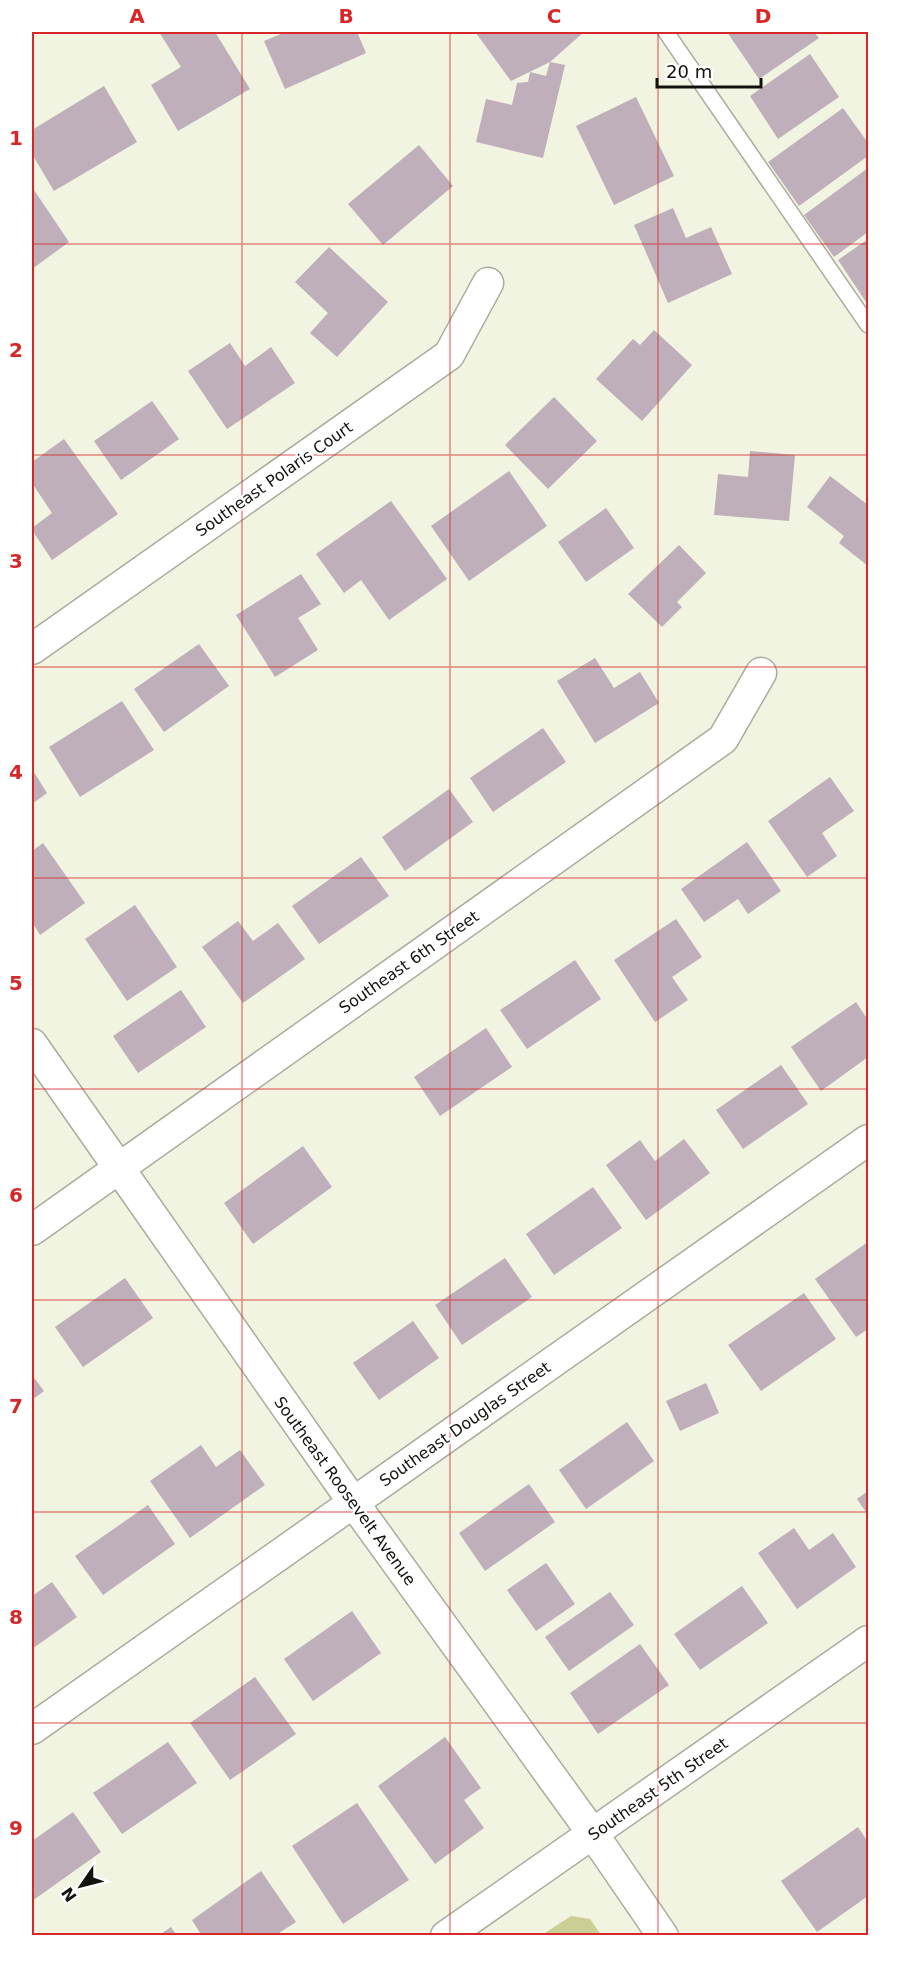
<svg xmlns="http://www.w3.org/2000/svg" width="900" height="1967" font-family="'DejaVu Sans',sans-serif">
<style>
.green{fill:#cbcf94}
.building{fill:#beafba}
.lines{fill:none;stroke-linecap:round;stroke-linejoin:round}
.lane-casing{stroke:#aaac9b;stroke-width:18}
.street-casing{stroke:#aaac9b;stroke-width:33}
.lane{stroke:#fff;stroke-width:15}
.street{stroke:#fff;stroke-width:30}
.grid{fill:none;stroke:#d62828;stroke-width:1.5;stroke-opacity:0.55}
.labels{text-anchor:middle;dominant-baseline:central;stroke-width:4.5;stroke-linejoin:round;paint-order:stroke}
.street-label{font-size:16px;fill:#11120c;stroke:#fff}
.neatline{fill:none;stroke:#d62828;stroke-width:2}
.grid-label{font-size:20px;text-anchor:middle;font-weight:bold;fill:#d62828}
</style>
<rect width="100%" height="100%" fill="#f2f4e2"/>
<polygon class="green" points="571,1916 590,1919 601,1935 542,1935"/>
<g class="building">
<polygon points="159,32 215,32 250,89 178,131 151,85 181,67"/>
<polygon points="286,32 357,32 366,53 285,89 264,41"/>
<polygon points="479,32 584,32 550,62 565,65 543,158 476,142 486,99 512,105 517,83 528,82 530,72 546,76 550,62 511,81 476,33"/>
<polygon points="727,32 814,32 819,38 759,79"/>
<polygon points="810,54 839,97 778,139 750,96"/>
<polygon points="104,86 137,142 54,191 32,154 32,130"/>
<polygon points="636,97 674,176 614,205 576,126"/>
<polygon points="843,108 868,143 868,156 799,206 768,162"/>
<polygon points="419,145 453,186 383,245 348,204"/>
<polygon points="868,168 868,232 834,257 804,215"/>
<polygon points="32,187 69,242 32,269"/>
<polygon points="673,208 686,238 711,227 732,274 668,303 634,225"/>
<polygon points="868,239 868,305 838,260"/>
<polygon points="329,247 388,302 337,357 310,333 328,313 295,282"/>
<polygon points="654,330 692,365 642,421 596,379 633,339 640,345"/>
<polygon points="230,343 245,366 271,347 295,383 227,429 188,371"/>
<polygon points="554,397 597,441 548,489 505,445"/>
<polygon points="152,401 179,439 121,480 94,441"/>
<polygon points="64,439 118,514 52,560 32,530 32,528 52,513 32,483 32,462"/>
<polygon points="750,451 795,455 789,521 714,515 718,474 748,477"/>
<polygon points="509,471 547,526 469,581 431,526"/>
<polygon points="830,476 868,505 868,566 839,543 844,536 807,507"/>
<polygon points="391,501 447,579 389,620 361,580 344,593 316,554"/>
<polygon points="606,508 634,548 586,582 558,542"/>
<polygon points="679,545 706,573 677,602 682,607 662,627 628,594"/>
<polygon points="301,574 321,604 298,618 318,650 275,677 236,615"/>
<polygon points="199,644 229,686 164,732 134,689"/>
<polygon points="595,658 614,688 640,672 659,703 595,743 557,681"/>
<polygon points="122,701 154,750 80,797 49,747"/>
<polygon points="543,728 566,762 493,812 470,778"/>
<polygon points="32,769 47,793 32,804"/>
<polygon points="830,777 854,811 822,833 837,856 807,877 768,821"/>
<polygon points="449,789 473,822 405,871 382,837"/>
<polygon points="747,842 781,891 748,914 738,899 704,922 681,889"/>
<polygon points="43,843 85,903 40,935 32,922 32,851"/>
<polygon points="361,857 389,896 319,944 292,906"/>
<polygon points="135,905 177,967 127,1001 85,939"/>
<polygon points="676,919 702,957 672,977 688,1000 655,1022 614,960"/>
<polygon points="238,921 253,941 278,923 305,959 243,1003 202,947"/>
<polygon points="575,960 601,999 527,1049 500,1010"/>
<polygon points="181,990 206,1027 138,1073 113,1036"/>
<polygon points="856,1002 868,1020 868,1057 821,1091 791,1047"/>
<polygon points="486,1028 512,1067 440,1116 414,1077"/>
<polygon points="781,1065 808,1104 743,1149 716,1110"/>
<polygon points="684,1139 710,1173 646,1220 606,1165 640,1140 655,1161"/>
<polygon points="303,1146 332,1187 253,1244 224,1203"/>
<polygon points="593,1187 622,1228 554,1275 526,1234"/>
<polygon points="868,1242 868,1329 856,1337 815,1279"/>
<polygon points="505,1258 532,1297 462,1345 435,1305"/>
<polygon points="125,1278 153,1318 83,1367 55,1327"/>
<polygon points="804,1293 836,1339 761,1391 728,1345"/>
<polygon points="413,1321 439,1358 379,1400 353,1363"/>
<polygon points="32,1375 44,1391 32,1400"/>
<polygon points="706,1383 719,1413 680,1431 666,1401"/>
<polygon points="627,1422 654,1461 586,1509 559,1470"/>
<polygon points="201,1445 216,1467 240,1450 265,1485 190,1538 150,1481"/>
<polygon points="529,1484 555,1522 485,1571 459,1533"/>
<polygon points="868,1491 868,1515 857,1499"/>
<polygon points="148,1505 175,1544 103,1595 75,1556"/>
<polygon points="794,1528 809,1550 833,1533 856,1567 797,1609 758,1553"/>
<polygon points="546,1563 575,1604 536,1631 507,1590"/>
<polygon points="52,1582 77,1617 32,1649 32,1596"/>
<polygon points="742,1586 768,1623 700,1670 674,1634"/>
<polygon points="610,1592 634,1625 569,1671 545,1637"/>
<polygon points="352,1611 381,1653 313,1701 284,1659"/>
<polygon points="640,1644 669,1685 598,1734 570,1693"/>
<polygon points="255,1677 296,1734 230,1780 190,1723"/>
<polygon points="445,1737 481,1788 464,1800 484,1828 435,1864 378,1786"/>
<polygon points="168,1742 197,1783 122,1834 93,1793"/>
<polygon points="357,1803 409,1880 343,1924 292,1846"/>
<polygon points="73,1812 101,1852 32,1901 32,1841"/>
<polygon points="858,1827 868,1842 868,1896 817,1932 781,1881"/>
<polygon points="261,1871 296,1922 279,1933 281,1936 202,1936 192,1920"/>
<polygon points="171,1927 177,1936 158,1936"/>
</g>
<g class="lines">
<defs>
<polyline id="lane" points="666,32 868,325"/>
<g id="street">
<polyline points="32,649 449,355 488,283"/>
<polyline points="32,1044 353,1502 593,1834 663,1936"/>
<polyline points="32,1230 723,739 761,673"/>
<polyline points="32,1729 868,1140"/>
<polyline points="446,1936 868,1641"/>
</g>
</defs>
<use href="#lane" class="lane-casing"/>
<use href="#street" class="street-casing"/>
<use href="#lane" class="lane"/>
<use href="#street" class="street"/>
</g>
<path class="grid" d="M242,32V1936M450,32V1936M658,32V1936M32,244H868M32,455H868M32,667H868M32,878H868M32,1089H868M32,1300H868M32,1512H868M32,1723H868"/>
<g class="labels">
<g class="street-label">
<text transform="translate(274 479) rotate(-35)">Southeast Polaris Court</text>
<text transform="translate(409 962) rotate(-35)">Southeast 6th Street</text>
<text transform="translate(465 1424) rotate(-35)">Southeast Douglas Street</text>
<text transform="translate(345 1491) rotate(54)">Southeast Roosevelt Avenue</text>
<text transform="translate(658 1789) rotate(-35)">Southeast 5th Street</text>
</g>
</g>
<rect width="900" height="1967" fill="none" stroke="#ffffff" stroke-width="66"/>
<g transform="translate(81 1886) rotate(235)" stroke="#ffffff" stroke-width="4.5" paint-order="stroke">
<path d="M0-4.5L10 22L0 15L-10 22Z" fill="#11120c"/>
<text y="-9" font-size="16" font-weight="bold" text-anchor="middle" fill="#11120c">N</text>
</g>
<path d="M657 78v9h104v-9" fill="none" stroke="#11120c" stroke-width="3"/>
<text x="666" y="78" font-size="18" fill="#11120c" stroke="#ffffff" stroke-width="4.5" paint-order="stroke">20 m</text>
<rect x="33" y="33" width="834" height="1901" class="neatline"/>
<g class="grid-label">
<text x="137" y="23">A</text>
<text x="346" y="23">B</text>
<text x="554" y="23">C</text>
<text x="763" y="23">D</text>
<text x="16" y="145">1</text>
<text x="16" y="357">2</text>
<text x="16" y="568">3</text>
<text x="16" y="779">4</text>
<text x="16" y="990">5</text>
<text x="16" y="1202">6</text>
<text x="16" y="1413">7</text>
<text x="16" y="1624">8</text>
<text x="16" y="1835">9</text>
</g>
</svg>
